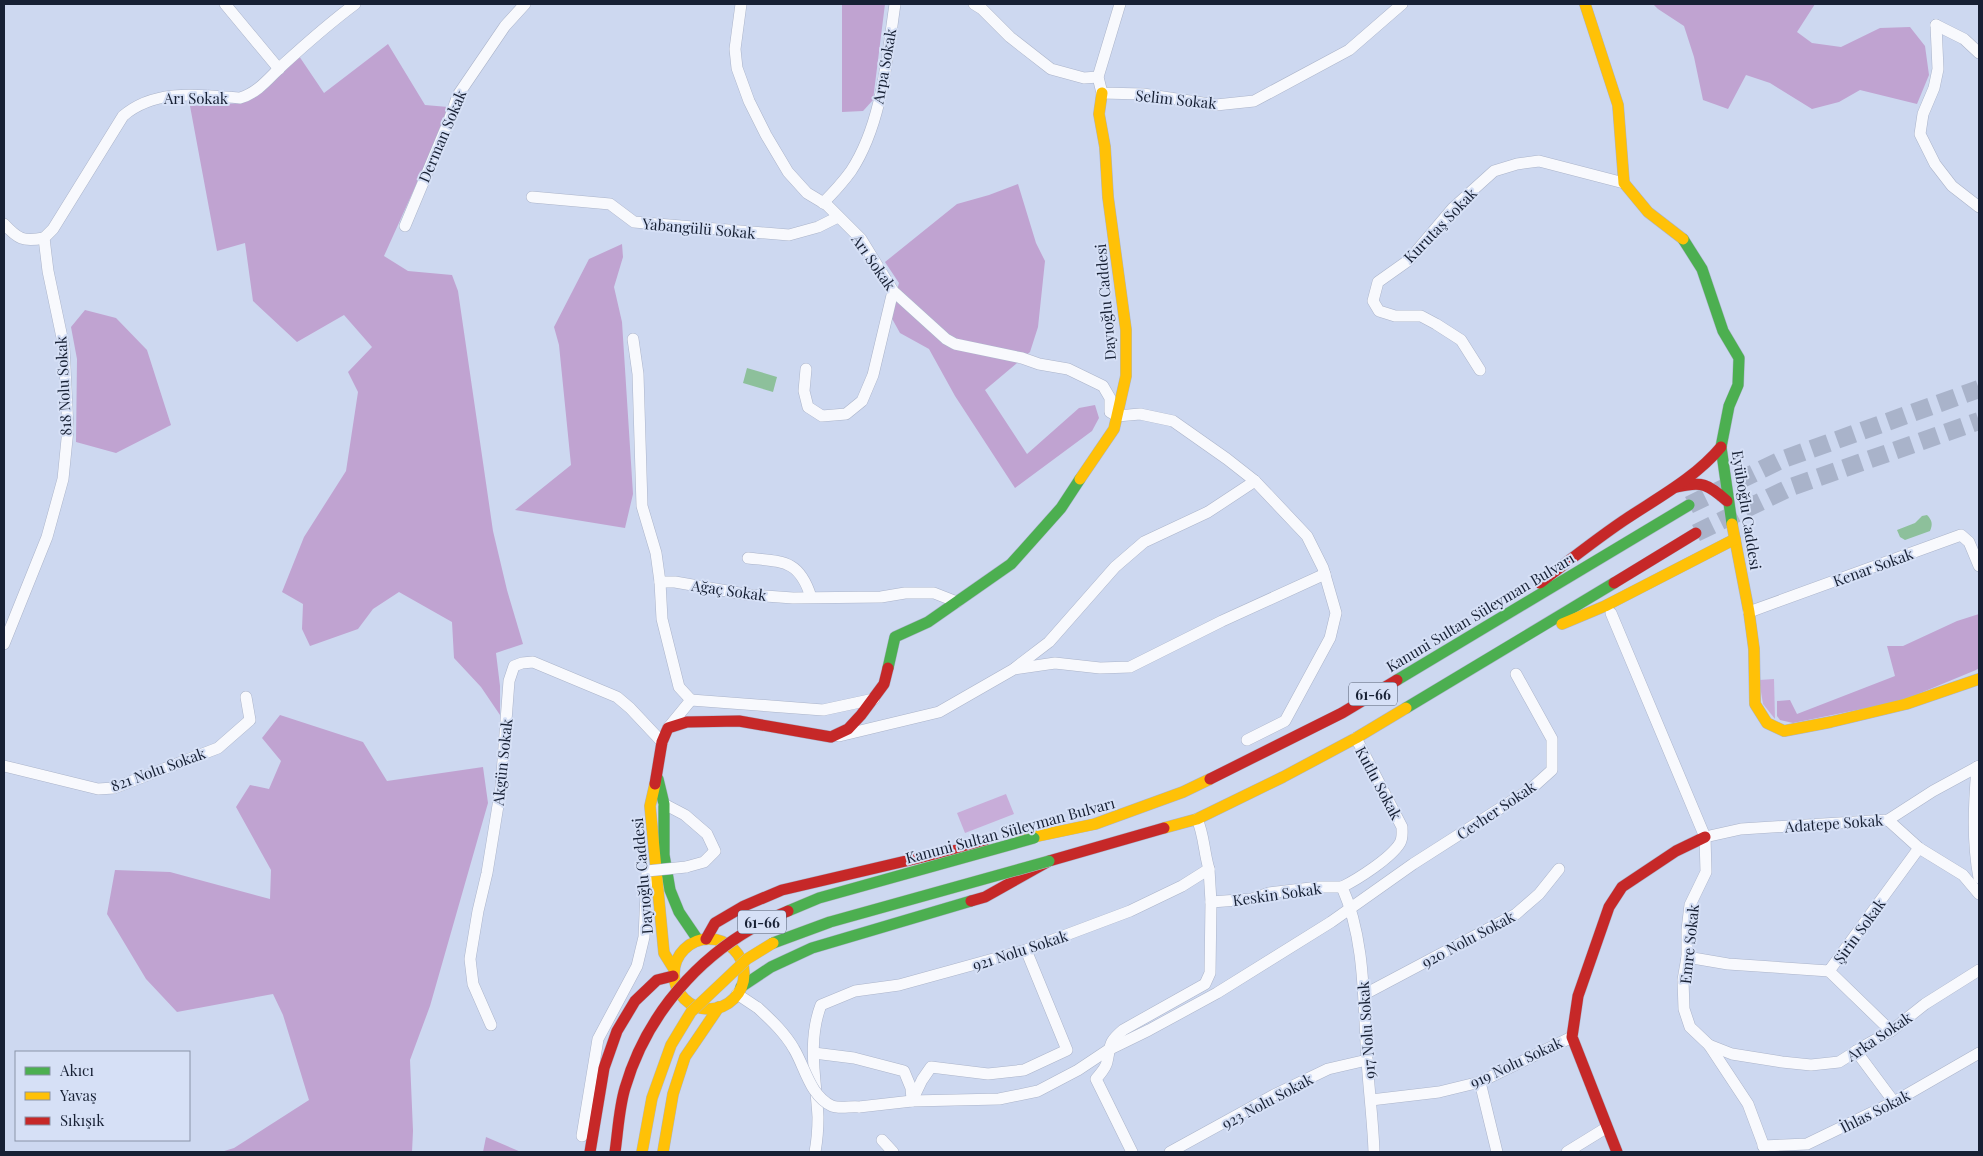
<svg xmlns="http://www.w3.org/2000/svg" width="1983" height="1156" font-family="'Playfair Display',serif">
<style>
.green{fill:#c8add9}
.forest{fill:#c0a3d1}
.water{fill:#8dc09b}
.lines{fill:none;stroke-linecap:round;stroke-linejoin:round}
.primary-tunnel{stroke:#a9b3ca;stroke-width:18;stroke-dasharray:18 9;stroke-linecap:butt}
.street-casing{stroke:#abb4ca;stroke-width:12}
.fast-casing{stroke:#abb4ca;stroke-width:12}
.slow-casing{stroke:#abb4ca;stroke-width:12}
.jam-casing{stroke:#abb4ca;stroke-width:12}
.street{stroke:#f8f9fd;stroke-width:11}
.fast{stroke:#4caf50;stroke-width:11}
.slow{stroke:#ffc107;stroke-width:11}
.jam{stroke:#c62828;stroke-width:11}
.street-bridge-casing{stroke:#abb4ca;stroke-width:12;stroke-linecap:butt}
.fast-bridge-casing{stroke:#b2b8c5;stroke-width:12;stroke-linecap:butt}
.slow-bridge-casing{stroke:#b2b8c5;stroke-width:12;stroke-linecap:butt}
.jam-bridge-casing{stroke:#b2b8c5;stroke-width:12;stroke-linecap:butt}
.street-bridge{stroke:#f8f9fd;stroke-width:11}
.fast-bridge{stroke:#4caf50;stroke-width:11}
.slow-bridge{stroke:#ffc107;stroke-width:11}
.jam-bridge{stroke:#c62828;stroke-width:11}
.labels{text-anchor:middle;dominant-baseline:central;stroke-width:4;stroke-linejoin:round;paint-order:stroke}
.shield{fill:#d6e0f6;stroke:#505a6e;stroke-width:1}
.shield-label{font-size:14px;font-weight:bold;fill:#172034}
.street-label{font-size:15px;fill:#172034;stroke:#d6e0f6}
</style>
<rect width="100%" height="100%" fill="#cdd8f0"/>
<g class="green">
<polygon points="1774,679 1775,719 1763,704 1759,680"/>
<polygon points="1006,794 1014,814 965,833 957,813"/>
</g>
<g class="forest">
<polygon points="842,4 885,4 873,100 863,111 842,112"/>
<polygon points="1653,4 1815,4 1797,32 1812,43 1841,47 1880,28 1910,27 1925,46 1929,75 1917,104 1860,90 1839,102 1812,109 1770,83 1746,75 1728,109 1703,100 1694,57 1684,26 1658,9"/>
<polygon points="388,44 425,105 448,107 429,156 384,256 408,271 452,275 458,291 493,531 507,590 523,644 496,653 500,686 500,715 481,687 454,658 452,622 399,592 373,609 358,629 310,646 302,629 303,604 282,592 304,537 346,471 358,392 348,372 372,347 344,315 297,342 253,301 245,243 217,251 190,106 243,103 299,56 324,93"/>
<polygon points="1018,184 1036,243 1045,261 1038,327 1030,352 985,390 1027,454 1079,408 1095,405 1099,418 1092,431 1015,488 955,396 929,349 900,333 890,315 899,283 885,262 957,204 989,195"/>
<polygon points="622,244 623,257 614,287 622,322 633,494 625,528 515,510 571,465 559,345 554,327 589,259"/>
<polygon points="85,310 116,318 147,350 171,425 116,453 76,442 77,359 71,327"/>
<polygon points="1979,614 1979,668 1976,670 1901,701 1793,723 1780,720 1777,716 1777,701 1790,700 1797,714 1895,676 1887,646 1903,646 1957,621"/>
<polygon points="280,715 363,742 387,781 483,767 488,803 430,1006 410,1060 413,1131 412,1152 221,1152 234,1148 309,1100 283,1015 273,994 177,1012 146,979 107,914 115,870 170,872 270,899 271,870 236,807 250,785 269,789 281,761 262,738"/>
<polygon points="486,1137 521,1152 483,1152"/>
</g>
<g class="water">
<polygon points="747,368 777,377 773,392 743,383"/>
<path d="M1927,515C1932,520 1933,524 1930,531L1905,540L1900,537L1897,530L1915,523L1922,516Z"/>
</g>
<g class="lines">
<g class="primary-tunnel">
<polyline points="1689,505 1781,460 1979,389"/>
<polyline points="1696,533 1791,487 1979,421"/>
</g>
<defs>
<g id="street">
<polyline points="225,4 279,69"/>
<polyline points="741,4 735,49 737,68 749,101 766,135 788,172 807,193 827,205 861,239 893,291 946,339 955,344 1022,358 1039,364 1068,369 1103,386 1110,398 1110,412 1117,416 1140,414 1173,421 1227,459 1255,481 1307,536 1323,568 1336,613 1330,638 1285,721 1247,740"/>
<polyline points="974,4 982,9 1010,37 1051,69 1084,78 1098,77"/>
<polyline points="1120,4 1098,77 1102,93 1143,94 1216,105 1254,101 1349,50 1402,4"/>
<polyline points="1936,25 1938,69 1934,88 1923,114 1920,134 1935,164 1952,186 1979,207"/>
<polyline points="1936,25 1964,39 1979,53"/>
<polyline points="532,197 610,204 634,222 789,235 818,227 838,217"/>
<path d="M823,203C833,193 843,182 851,171C882,124 887,58 895,4"/>
<path d="M4,224C18,239 23,242 44,238"/>
<polyline points="405,226 448,123 458,95 505,26 525,4"/>
<path d="M44,238L53,229L123,116C155,88 201,95 240,98C260,92 270,76 286,62C308,42 331,22 355,4"/>
<polyline points="633,339 638,374 642,506 656,553 660,582"/>
<polyline points="806,369 804,391 808,407 822,416 846,414 862,401 873,375 893,291"/>
<polyline points="1480,370 1461,340 1436,324 1421,316 1395,316 1379,311 1373,301 1378,282 1409,260 1453,208 1494,171 1517,164 1539,161 1624,183"/>
<path d="M748,558C783,562 799,559 811,597"/>
<polyline points="1749,612 1961,535 1969,542 1979,566"/>
<polyline points="1611,613 1705,837 1706,872 1690,905 1687,930 1687,957 1683,980 1684,1009 1690,1027 1709,1045 1748,1104 1766,1152"/>
<polyline points="4,644 47,537 63,479 68,429 64,347 48,271 44,238"/>
<polyline points="1015,668 1049,642 1115,567 1144,542 1208,512 1255,481"/>
<polyline points="691,700 823,710 874,699"/>
<polyline points="668,728 691,700 679,687 662,619 660,582 675,582 750,595 793,598 881,597 905,593 934,593 957,602"/>
<polyline points="839,736 939,712 1014,669 1055,663 1100,668 1130,667 1222,621 1325,574"/>
<path d="M1356,738L1402,827C1402,833 1403,838 1400,843C1391,858 1358,879 1342,887C1366,941 1363,1003 1367,1060C1369,1091 1373,1122 1374,1152"/>
<polyline points="4,766 98,789 114,788 218,748 250,720 246,697"/>
<path d="M1977,767C1974,804 1972,841 1979,878"/>
<polyline points="664,804 685,815 707,834 715,851 704,862 686,867"/>
<polyline points="1888,820 1919,848 1963,875 1979,894"/>
<polyline points="1705,837 1741,829 1888,820 1933,791 1979,766"/>
<polyline points="1211,902 1252,899 1269,893 1319,887 1342,887"/>
<polyline points="1687,957 1728,964 1829,971 1919,848"/>
<polyline points="1829,971 1891,1031"/>
<polyline points="737,994 758,1008"/>
<polyline points="1365,994 1516,914 1539,894 1559,869"/>
<polyline points="491,1025 473,984 470,959 478,911 487,873 501,787 509,681 514,666 522,663 533,662 617,697 630,708 662,742"/>
<polyline points="1709,1045 1732,1054 1782,1062 1811,1065 1839,1062 1866,1045 1891,1031 1925,1004 1979,970"/>
<polyline points="1856,1051 1894,1102"/>
<polyline points="814,1053 854,1058 904,1071 911,1088 912,1099"/>
<polyline points="1480,1082 1497,1152"/>
<polyline points="1371,1100 1439,1092 1480,1082 1572,1037"/>
<polyline points="912,1101 922,1080 931,1067 988,1074 1024,1070 1067,1050 1026,950"/>
<polyline points="859,1107 912,1101 999,1099 1038,1091 1078,1070 1108,1050 1149,1030 1217,993 1331,922 1413,864 1532,788 1552,770 1552,739 1516,674"/>
<polyline points="582,1136 598,1039 637,966 644,937 647,871"/>
<polyline points="882,1140 893,1152"/>
<polyline points="1763,1146 1807,1144 1894,1102 1979,1053"/>
<path d="M815,1152C817,1141 818,1128 818,1117C816,1080 807,1041 821,1005L855,991L899,985L1026,950L1130,911L1182,886L1209,869C1204,853 1204,834 1197,819"/>
<path d="M1132,1152L1096,1079C1100,1074 1106,1068 1107,1062C1111,1044 1108,1043 1123,1030L1205,984L1210,973L1211,902L1209,869"/>
<polyline points="1170,1152 1272,1096 1328,1069 1367,1060"/>
<polyline points="1567,1152 1606,1128"/>
</g>
<g id="fast">
<polyline points="1683,239 1702,269 1723,331 1739,358 1738,385 1729,406 1721,447 1732,524"/>
<polyline points="888,668 895,637 928,622 1011,564 1061,508 1080,479"/>
<polyline points="1397,680 1689,505"/>
<polyline points="1406,708 1614,583"/>
<polyline points="658,779 664,804 664,855 670,890 679,912 698,940"/>
<polyline points="741,987 771,967 812,948 971,901"/>
</g>
<g id="slow">
<polyline points="1585,4 1618,105 1624,183 1648,212 1683,239"/>
<polyline points="1080,479 1114,429 1126,376 1126,330 1108,197 1105,147 1099,114 1102,93"/>
<polyline points="1732,524 1749,612 1754,649 1755,704 1767,723 1784,731 1831,722 1906,704 1979,679"/>
<polyline points="1562,624 1605,606 1735,539"/>
<polyline points="655,784 650,806 664,953 674,969"/>
<polyline points="1164,828 1197,819 1283,777 1356,738 1406,708"/>
<polyline points="1019,840 1095,824 1183,792 1210,779"/>
<circle cx="709" cy="974" r="35"/>
<polyline points="663,1152 673,1094 685,1057 719,1007"/>
</g>
<g id="jam">
<path d="M1677,487C1702,481 1708,484 1727,501"/>
<path d="M1540,583C1567,562 1595,540 1623,521C1657,498 1694,479 1721,447"/>
<polyline points="1614,583 1696,533"/>
<polyline points="1210,779 1342,713 1397,680"/>
<polyline points="655,784 662,742 668,728 687,722 739,721 831,737 848,729 861,715 884,684 888,668"/>
<polyline points="971,901 985,897 1049,861 1164,828"/>
<polyline points="706,939 715,923 744,906 782,890 940,853 983,846"/>
<polyline points="590,1152 604,1068 617,1031 635,1001 657,980 673,976"/>
<polyline points="1617,1152 1572,1037 1578,996 1609,907 1622,887 1676,851 1705,837"/>
</g>
</defs>
<use href="#street" class="street-casing"/>
<use href="#fast" class="fast-casing"/>
<use href="#slow" class="slow-casing"/>
<use href="#jam" class="jam-casing"/>
<use href="#street" class="street"/>
<use href="#fast" class="fast"/>
<use href="#slow" class="slow"/>
<use href="#jam" class="jam"/>
<defs>
<g id="street-bridge">
<polyline points="647,871 686,867"/>
<path d="M758,1008C771,1020 785,1033 794,1049C805,1067 810,1096 832,1106C839,1109 851,1106 859,1107"/>
</g>
<g id="fast-bridge">
<polyline points="788,911 819,898 1034,838"/>
<polyline points="773,943 830,922 1049,861"/>
</g>
<polyline id="slow-bridge" points="642,1152 652,1098 671,1045 691,1012 747,959 773,943"/>
<path id="jam-bridge" d="M615,1152C618,1131 619,1108 625,1088C649,1006 711,942 788,911"/>
</defs>
<use href="#street-bridge" class="street-bridge-casing"/>
<use href="#fast-bridge" class="fast-bridge-casing"/>
<use href="#slow-bridge" class="slow-bridge-casing"/>
<use href="#jam-bridge" class="jam-bridge-casing"/>
<use href="#street-bridge" class="street-bridge"/>
<use href="#fast-bridge" class="fast-bridge"/>
<use href="#slow-bridge" class="slow-bridge"/>
<use href="#jam-bridge" class="jam-bridge"/>
</g>
<g class="labels">
<g class="shield">
<rect x="1349" y="682.5" width="48" height="23" rx="4"/>
<rect x="738" y="910.5" width="48" height="23" rx="4"/>
</g>
<g class="shield-label">
<text x="1373" y="694">61-66</text>
<text x="762" y="922">61-66</text>
</g>
<g class="street-label">
<text transform="translate(884 66) rotate(-80)">Arpa Sokak</text>
<text x="196" y="98">Arı Sokak</text>
<text transform="translate(1176 99) rotate(6)">Selim Sokak</text>
<text transform="translate(442 136) rotate(-67)">Derman Sokak</text>
<text transform="translate(1440 225) rotate(-46)">Kurutaş Sokak</text>
<text transform="translate(699 228) rotate(5)">Yabangülü Sokak</text>
<text transform="translate(874 262) rotate(55)">Arı Sokak</text>
<text transform="translate(1105 302) rotate(-95)">Dayıoğlu Caddesi</text>
<text transform="translate(63 386) rotate(-93)">818 Nolu Sokak</text>
<text transform="translate(1747 510) rotate(81)">Eyüboğlu Caddesi</text>
<text transform="translate(1873 567) rotate(-20)">Kenar Sokak</text>
<text transform="translate(729 590) rotate(8)">Ağaç Sokak</text>
<text transform="translate(1480 612) rotate(-31)">Kanuni Sultan Süleyman Bulvarı</text>
<text transform="translate(502 762) rotate(-84)">Akgün Sokak</text>
<text transform="translate(158 769) rotate(-20)">821 Nolu Sokak</text>
<text transform="translate(1379 783) rotate(62)">Kutlu Sokak</text>
<text transform="translate(1496 810) rotate(-34)">Cevher Sokak</text>
<text transform="translate(1834 823) rotate(-4)">Adatepe Sokak</text>
<text transform="translate(1010 830) rotate(-15)">Kanuni Sultan Süleyman Bulvarı</text>
<text transform="translate(642 876) rotate(-95)">Dayıoğlu Caddesi</text>
<text transform="translate(1277 894) rotate(-8)">Keskin Sokak</text>
<text transform="translate(1859 931) rotate(-54)">Şirin Sokak</text>
<text transform="translate(1468 939) rotate(-28)">920 Nolu Sokak</text>
<text transform="translate(1689 944) rotate(-84)">Emre Sokak</text>
<text transform="translate(1020 950) rotate(-18)">921 Nolu Sokak</text>
<text transform="translate(1366 1030) rotate(-94)">917 Nolu Sokak</text>
<text transform="translate(1879 1036) rotate(-34)">Arka Sokak</text>
<text transform="translate(1516 1062) rotate(-25)">919 Nolu Sokak</text>
<text transform="translate(1267 1101) rotate(-28)">923 Nolu Sokak</text>
<text transform="translate(1875 1111) rotate(-27)">İhlas Sokak</text>
</g>
</g>
<rect width="1983" height="1156" fill="none" stroke="#172034" stroke-width="10"/>
<rect x="15" y="1051" width="175" height="90" fill="#d6e0f6" stroke="#8a93a8"/>
<rect x="25" y="1067" width="25" height="8" fill="#4caf50" stroke="#8a93a8"/>
<text x="60" y="1076" font-size="15" fill="#172034">Akıcı</text>
<rect x="25" y="1092" width="25" height="8" fill="#ffc107" stroke="#8a93a8"/>
<text x="60" y="1101" font-size="15" fill="#172034">Yavaş</text>
<rect x="25" y="1117" width="25" height="8" fill="#c62828" stroke="#8a93a8"/>
<text x="60" y="1126" font-size="15" fill="#172034">Sıkışık</text>
</svg>
